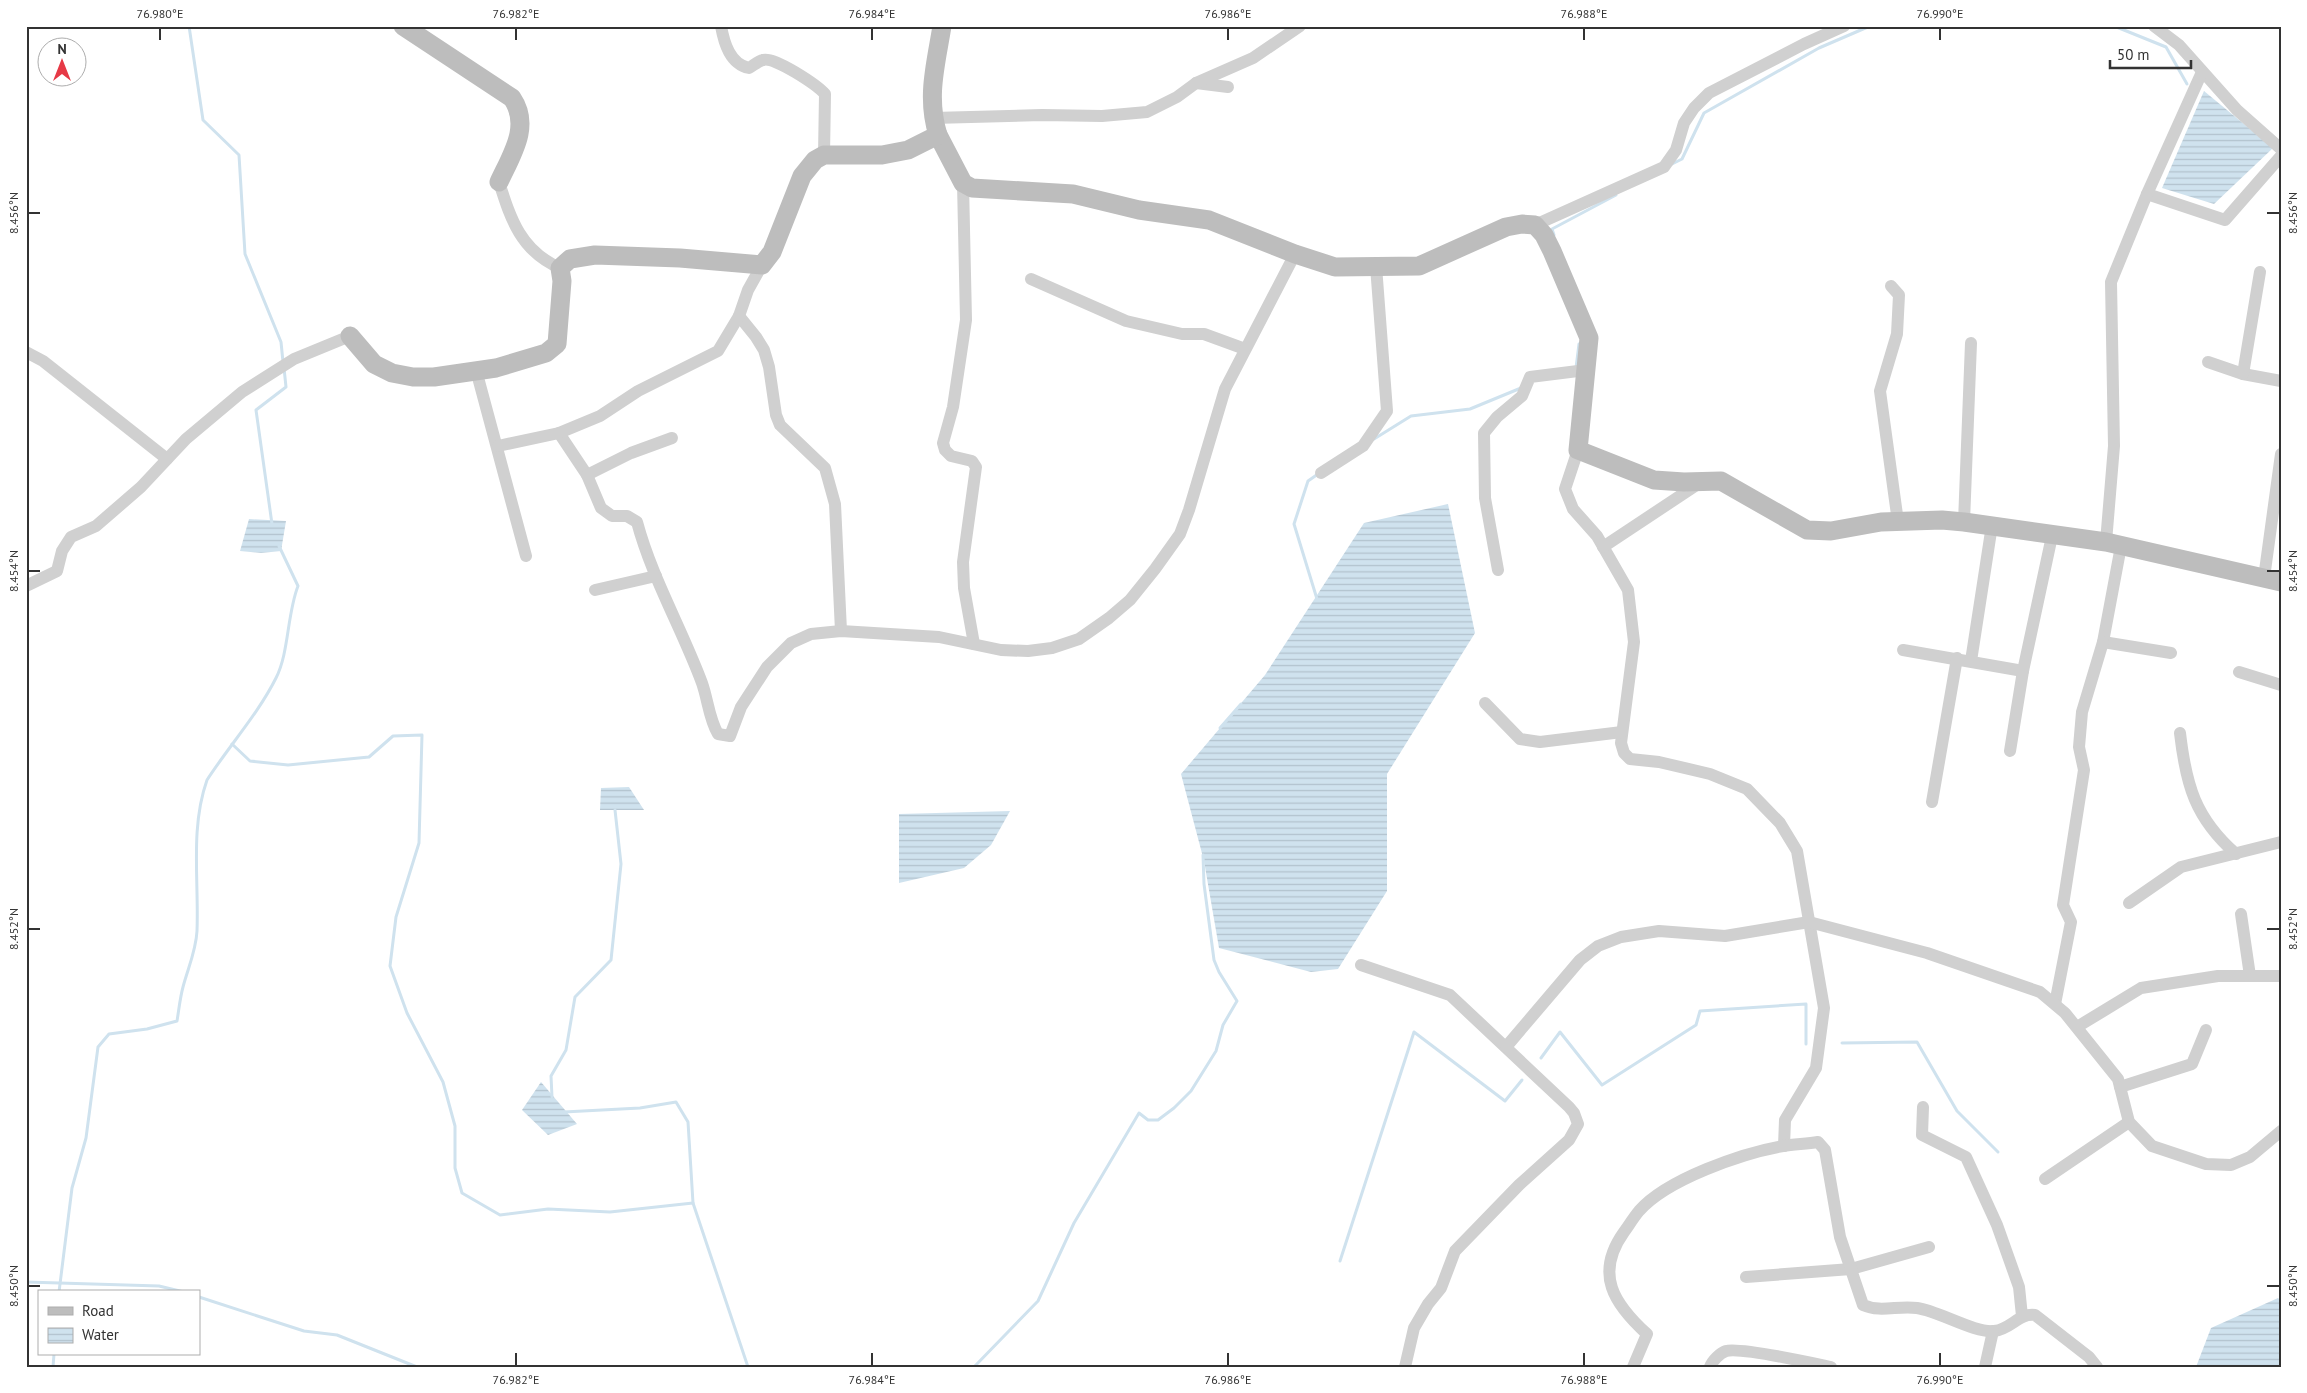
<svg xmlns="http://www.w3.org/2000/svg" width="2307" height="1393" font-family="'PT Sans',sans-serif">
<style>
.water{fill:url(#water-rules)}
.lines{fill:none;stroke-linecap:round;stroke-linejoin:round}
.stream{stroke:#cfe2ee;stroke-width:3}
.street{stroke:#d0d0d0;stroke-width:12}
.secondary{stroke:#bdbdbd;stroke-width:19}
.ticks{fill:none;stroke:#333;stroke-width:2}
.neatline{fill:none;stroke:#333;stroke-width:2}
.ticks-label{font-size:12px;text-anchor:middle;fill:#333}
</style>
<defs>
<pattern id="water-rules" width="6" height="5" patternUnits="userSpaceOnUse" patternTransform="scale(1.25)"><rect width="6" height="5" fill="#cfe2ee"/><path d="M0 2.5h6" fill="none" stroke="#b2c2cd"/></pattern>
</defs>
<rect width="100%" height="100%" fill="#fff"/>
<g class="water">
<polygon points="2204,91 2273,148 2214,204 2162,188"/>
<polygon points="1448,504 1475,633 1387,774 1387,891 1338,969 1311,972 1219,948 1204,861 1181,774 1265,675 1364,523"/>
<polygon points="249,519 286,521 281,551 261,553 240,551"/>
<polygon points="629,787 644,810 600,810 601,788"/>
<polygon points="1010,811 991,845 964,868 899,883 899,814"/>
<polygon points="541,1082 577,1124 548,1135 522,1110"/>
<polygon points="2278,1298 2281,1301 2281,1365 2196,1367 2211,1328"/>
</g>
<g class="lines">
<g class="stream">
<polyline points="189,26 203,120 239,155 245,254 281,342 283,362"/>
<polyline points="2114,26 2166,47 2187,84"/>
<polyline points="1672,164 1682,159 1704,113 1819,48 1870,26"/>
<polyline points="1554,235 1552,229 1616,195"/>
<polyline points="1576,368 1579,344"/>
<polyline points="1374,439 1411,416 1470,409 1521,388"/>
<polyline points="272,524 256,410 286,387 284,368"/>
<polyline points="1317,599 1294,524 1308,481 1318,474"/>
<polyline points="1220,728 1241,704"/>
<polyline points="232,744 250,761 288,765 369,757 393,736 422,735 419,843 396,917 390,966 407,1013 443,1082 455,1126 455,1168 462,1193 500,1215 548,1209 610,1212 693,1203 748,1367"/>
<polyline points="1842,1043 1917,1042 1957,1111 1998,1152"/>
<polyline points="1541,1058 1560,1032 1602,1085 1696,1025 1700,1011 1806,1004 1806,1044"/>
<polyline points="552,1097 551,1076 566,1050 575,997 611,960 621,864 615,810"/>
<polyline points="564,1112 640,1108 676,1102 688,1122 693,1203"/>
<polyline points="1340,1261 1414,1032 1505,1101 1522,1080"/>
<polyline points="26,1282 159,1286 184,1292"/>
<path d="M59,1292L72,1188L86,1138L98,1047L109,1034L147,1029L177,1021C179,1009 180,998 183,987C188,968 196,951 197,931C199,881 190,828 207,780C229,746 258,714 276,678C289,653 287,614 298,586L279,546"/>
<polyline points="199,1297 304,1331 337,1335 417,1367"/>
<polyline points="53,1367 54,1354"/>
<polyline points="974,1367 1038,1301 1074,1223 1139,1113 1148,1120 1158,1120 1174,1108 1191,1091 1216,1051 1223,1025 1237,1001 1219,972 1214,960 1204,884 1203,855"/>
</g>
<g class="street">
<path d="M721,26C724,43 730,64 749,68C753,66 758,61 763,60C774,56 817,85 825,94L824,155"/>
<polyline points="2154,26 2179,45 2237,110 2281,149"/>
<polyline points="1196,83 1228,87"/>
<polyline points="933,118 1042,115 1102,116 1147,112 1177,97 1196,83 1253,58 1300,26"/>
<path d="M499,182C511,220 521,251 560,268"/>
<polyline points="963,183 966,320 953,407 943,443 945,450 951,456 972,461 976,467 963,562 964,588 974,644"/>
<polyline points="2147,194 2225,220 2281,156"/>
<polyline points="1535,225 1664,167 1676,150 1684,123 1694,108 1709,93 1804,44 1844,26"/>
<polyline points="1031,279 1126,321 1182,334 1204,334 1245,349"/>
<polyline points="1891,286 1899,295 1897,334 1880,391 1898,522"/>
<polyline points="739,316 756,337 764,350 769,367 776,415 780,425 825,468 835,504 841,631"/>
<polyline points="26,352 43,361 167,459"/>
<polyline points="2208,362 2243,374 2281,381"/>
<polyline points="476,370 526,556"/>
<polyline points="2243,374 2260,272"/>
<path d="M559,433L587,475L601,508L612,516H627L637,522C652,578 682,629 702,683C708,700 709,719 718,734L730,736L741,707L767,667L791,643L811,634L841,631L939,637L1001,650L1028,651L1052,648L1079,639L1109,618L1130,600L1155,569L1180,534L1189,510L1225,389L1295,254"/>
<polyline points="498,446 559,433 600,416 638,391 718,351 739,316 748,290 762,265"/>
<polyline points="1578,450 1565,489 1573,509 1597,536 1628,590 1634,642 1621,743 1624,753 1630,759 1659,762 1710,774 1747,789 1780,823 1797,851 1824,1008 1816,1068 1785,1120 1784,1146"/>
<polyline points="1321,473 1363,446 1387,411 1376,266"/>
<polyline points="587,475 631,453 672,438"/>
<polyline points="1964,522 1971,343"/>
<polyline points="2106,542 2114,446 2111,282 2147,194 2202,72"/>
<polyline points="2121,546 2103,642 2171,653"/>
<polyline points="1603,547 1701,482"/>
<polyline points="1498,570 1485,498 1484,433 1497,417 1522,396 1530,377 1586,370"/>
<polyline points="2264,578 2281,454"/>
<polyline points="26,586 57,571 62,551 71,537 96,526 141,487 186,439 242,392 294,359 350,336"/>
<polyline points="595,590 656,576"/>
<polyline points="1903,650 2023,671"/>
<polyline points="1971,661 1992,525"/>
<polyline points="2239,672 2281,685"/>
<polyline points="1485,703 1520,739 1540,742 1622,732"/>
<path d="M2180,733C2186,785 2195,818 2236,854"/>
<polyline points="2010,751 2023,671 2052,536"/>
<polyline points="1932,802 1957,658"/>
<polyline points="2129,903 2181,867 2281,842"/>
<polyline points="2241,914 2250,976"/>
<polyline points="1361,965 1450,995 1569,1107 1574,1113 1578,1124 1569,1140 1519,1185 1455,1251 1441,1288 1428,1304 1414,1328 1405,1367"/>
<polyline points="2055,1004 2071,922 2063,905 2084,770 2079,747 2082,712 2103,642"/>
<polyline points="2077,1027 2141,988 2218,976 2281,976"/>
<polyline points="1506,1047 1580,960 1598,946 1621,937 1659,931 1725,936 1809,922 1927,953 2040,992 2065,1013 2118,1079 2129,1122 2152,1146 2206,1164 2231,1165 2250,1157 2281,1131"/>
<polyline points="2120,1087 2192,1064 2206,1030"/>
<polyline points="1923,1107 1922,1135 1966,1157 1997,1225 2019,1287 2022,1316"/>
<polyline points="2045,1179 2129,1122"/>
<polyline points="1746,1277 1851,1269 1929,1247"/>
<path d="M1633,1367L1647,1334C1614,1304 1594,1274 1624,1232C1629,1225 1634,1217 1639,1211C1667,1179 1743,1153 1783,1146C1794,1144 1806,1144 1818,1142L1825,1150L1840,1237L1863,1305C1881,1313 1898,1305 1917,1308C1939,1311 1974,1333 1994,1331C2012,1329 2018,1313 2035,1315L2089,1357L2097,1367"/>
<path d="M1710,1367C1712,1361 1720,1353 1726,1351C1741,1347 1812,1363 1831,1367"/>
<polyline points="1985,1367 1993,1331"/>
</g>
<g class="secondary">
<path d="M403,26L512,98C531,126 512,154 499,182"/>
<polyline points="938,135 963,183 972,188 1073,194 1139,210 1209,220 1295,254 1335,267 1419,266 1506,227 1522,224 1535,225 1544,235 1552,251 1589,338 1578,450 1654,480 1684,482 1721,481 1807,530 1831,531 1881,522 1942,520 1964,522 2106,542 2281,582"/>
<path d="M350,336L374,364L392,373L413,377H434L496,368L546,353L557,344L562,281L560,268L570,259L595,255L680,258L762,265L772,252L802,176L815,160L824,155H882L908,150L938,135C926,97 936,64 942,26"/>
</g>
</g>
<path class="ticks" d="M160,28V40M516,28V40M872,28V40M1228,28V40M1584,28V40M1940,28V40M28,213H40M2267,213H2280M28,571H40M2267,571H2280M28,929H40M2267,929H2280M28,1286H40M2267,1286H2280M516,1353V1366M872,1353V1366M1228,1353V1366M1584,1353V1366M1940,1353V1366"/>
<rect width="2307" height="1393" fill="none" stroke="#ffffff" stroke-width="55"/>
<rect x="38" y="1290" width="162" height="65" fill="#ffffff" stroke="#adadad"/>
<rect x="48" y="1307" width="25" height="8" fill="#bdbdbd" stroke="#adadad"/>
<text x="82" y="1316" font-size="15" fill="#333333">Road</text>
<rect x="48" y="1328" width="25" height="15" fill="url(#water-rules)" stroke="#adadad"/>
<text x="82" y="1340" font-size="15" fill="#333333">Water</text>
<g transform="translate(62 62)"><circle r="24" fill="#ffffff" stroke="#adadad"/>
<path d="M0-4L9 19L0 12L-9 19Z" fill="#e63946"/>
<text y="-8" font-size="14" font-weight="bold" text-anchor="middle" fill="#333333">N</text>
</g>
<path d="M2110 60v8h81v-8" fill="none" stroke="#333333" stroke-width="2.5"/>
<text x="2117" y="60" font-size="15" fill="#333333" stroke="#ffffff" stroke-width="4" paint-order="stroke">50 m</text>
<rect x="28" y="28" width="2252" height="1338" class="neatline"/>
<g class="ticks-label">
<text x="160" y="18">76.980°E</text>
<text x="516" y="18">76.982°E</text>
<text x="872" y="18">76.984°E</text>
<text x="1228" y="18">76.986°E</text>
<text x="1584" y="18">76.988°E</text>
<text x="1940" y="18">76.990°E</text>
<text transform="translate(14 213) rotate(-90)" y="4">8.456°N</text>
<text transform="translate(2293 213) rotate(-90)" y="4">8.456°N</text>
<text transform="translate(14 571) rotate(-90)" y="4">8.454°N</text>
<text transform="translate(2293 571) rotate(-90)" y="4">8.454°N</text>
<text transform="translate(14 929) rotate(-90)" y="4">8.452°N</text>
<text transform="translate(2293 929) rotate(-90)" y="4">8.452°N</text>
<text transform="translate(14 1286) rotate(-90)" y="4">8.450°N</text>
<text transform="translate(2293 1286) rotate(-90)" y="4">8.450°N</text>
<text x="516" y="1384">76.982°E</text>
<text x="872" y="1384">76.984°E</text>
<text x="1228" y="1384">76.986°E</text>
<text x="1584" y="1384">76.988°E</text>
<text x="1940" y="1384">76.990°E</text>
</g>
</svg>
